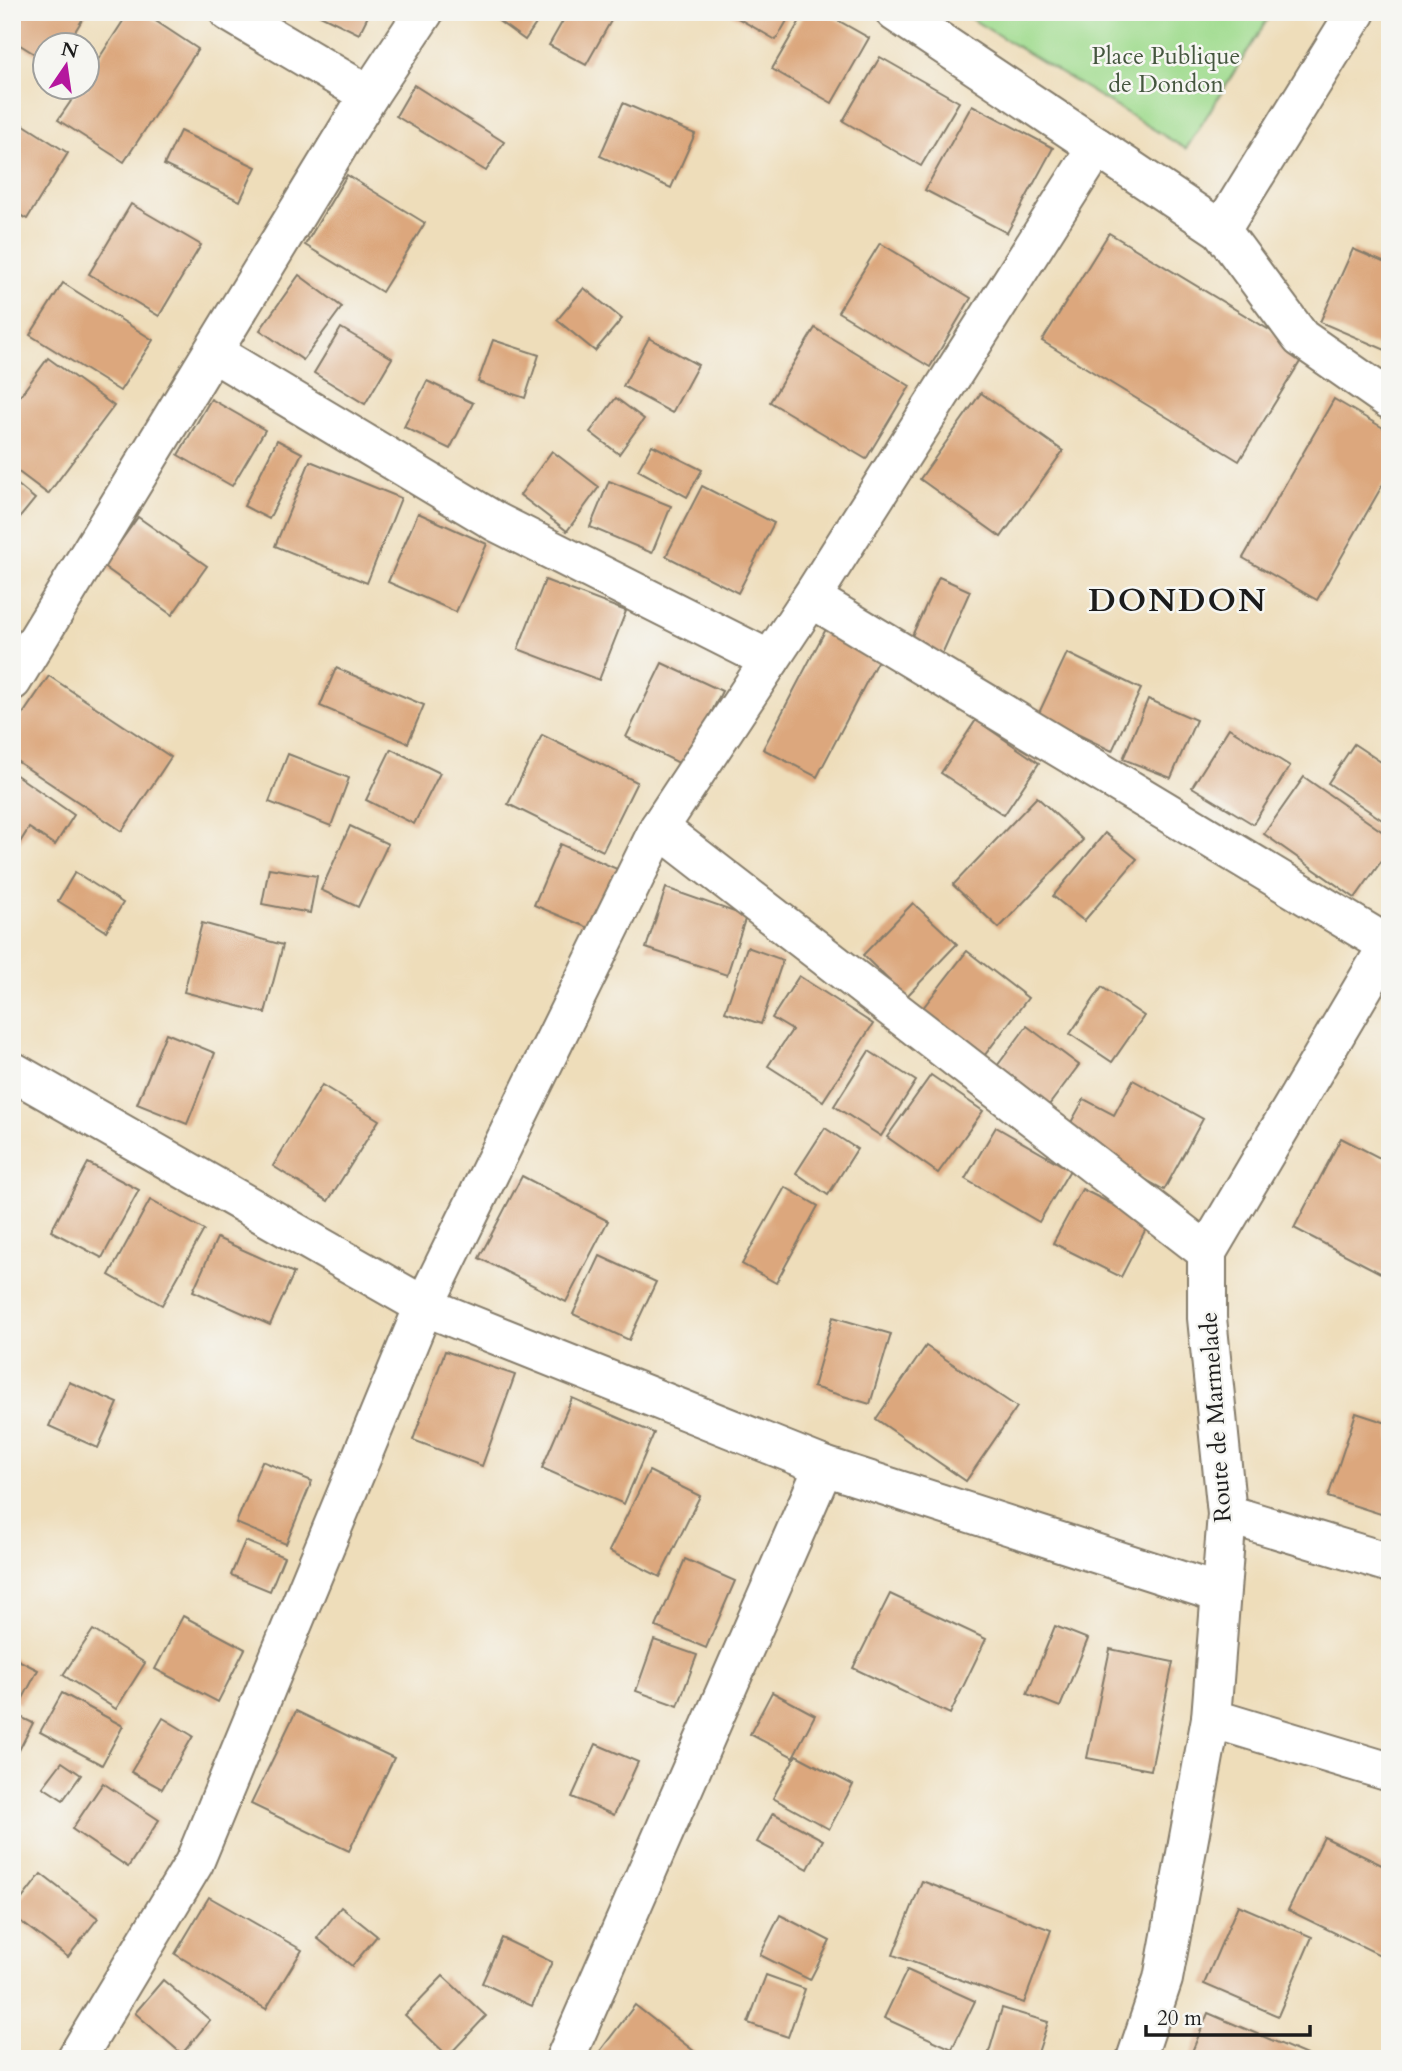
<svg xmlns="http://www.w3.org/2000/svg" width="1402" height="2071" font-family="Cardo,serif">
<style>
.green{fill:#a0dc8f;stroke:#5e7c56;stroke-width:2}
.building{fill:#dca77d}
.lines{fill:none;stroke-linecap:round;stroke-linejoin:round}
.minor-casing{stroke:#857c6b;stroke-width:42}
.major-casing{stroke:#857c6b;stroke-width:42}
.minor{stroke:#fff;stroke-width:38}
.major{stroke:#fff;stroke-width:38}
.labels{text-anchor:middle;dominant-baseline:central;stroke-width:5;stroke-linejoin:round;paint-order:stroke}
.park-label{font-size:24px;fill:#44563e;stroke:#f6f6f2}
.street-label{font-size:24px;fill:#1c1c1c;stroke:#f6f6f2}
.district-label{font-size:32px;font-weight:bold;letter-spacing:2px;fill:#1c1c1c;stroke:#f6f6f2}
</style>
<rect width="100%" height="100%" fill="#f6f6f2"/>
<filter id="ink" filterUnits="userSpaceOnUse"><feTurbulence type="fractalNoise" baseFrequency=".0143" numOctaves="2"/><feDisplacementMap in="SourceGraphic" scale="14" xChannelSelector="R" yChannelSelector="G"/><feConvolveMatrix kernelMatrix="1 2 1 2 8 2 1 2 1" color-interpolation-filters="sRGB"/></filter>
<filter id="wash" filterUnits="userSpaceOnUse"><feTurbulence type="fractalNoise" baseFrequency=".00686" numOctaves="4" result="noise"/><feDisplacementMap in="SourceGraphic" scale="28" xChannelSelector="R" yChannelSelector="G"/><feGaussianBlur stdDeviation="1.57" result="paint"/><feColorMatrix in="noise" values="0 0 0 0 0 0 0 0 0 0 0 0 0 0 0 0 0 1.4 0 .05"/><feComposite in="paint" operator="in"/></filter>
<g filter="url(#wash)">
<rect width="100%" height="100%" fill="#eeddba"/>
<polygon class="green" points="960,12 1272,12 1186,149"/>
<g id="blocks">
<g class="building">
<polygon points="12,12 87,12 66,46 46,46 46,61 12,40"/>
<polygon points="129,12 142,12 198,49 124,162 58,120 80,88 88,88 88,75"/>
<polygon points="314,12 370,12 359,34"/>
<polygon points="486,12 544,12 525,40"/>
<polygon points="568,12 616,12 586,65 549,45"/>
<polygon points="727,12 792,12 776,40"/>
<polygon points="805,12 823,12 869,38 832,103 772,69"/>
<polygon points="880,57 959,102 921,166 843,121"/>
<polygon points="414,85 504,142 486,171 396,116"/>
<polygon points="623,103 695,134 671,188 600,156"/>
<polygon points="972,105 1053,148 1007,233 925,190"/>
<polygon points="24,125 68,153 27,219 12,210 12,144"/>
<polygon points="180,131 256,167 240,201 164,165"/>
<polygon points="347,175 425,223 382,292 305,245"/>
<polygon points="131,204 201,245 159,316 89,274"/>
<polygon points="1109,233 1306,352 1239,461 1042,341"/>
<polygon points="880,243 971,298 930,367 838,312"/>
<polygon points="1353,249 1390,265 1390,352 1320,322"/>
<polygon points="299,275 342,307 303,360 260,330"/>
<polygon points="63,283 153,340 120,391 30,335"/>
<polygon points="584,288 622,319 595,351 557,320"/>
<polygon points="341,328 392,358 365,404 314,373"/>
<polygon points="815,328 910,386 866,459 770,402"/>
<polygon points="649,338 698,365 672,413 623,386"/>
<polygon points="493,340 539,355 525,398 478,382"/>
<polygon points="48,358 114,406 48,494 12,467 12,407"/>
<polygon points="427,381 473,403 450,449 404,427"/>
<polygon points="981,393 1063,451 1001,537 920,479"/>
<polygon points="616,398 644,419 619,454 590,432"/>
<polygon points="211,399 265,430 232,486 178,455"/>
<polygon points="1334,399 1390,432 1390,472 1317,600 1243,558"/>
<polygon points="277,440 302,453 269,519 244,506"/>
<polygon points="652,445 702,470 687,497 638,470"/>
<polygon points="552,451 599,487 567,531 520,495"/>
<polygon points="310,461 401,498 367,583 275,546"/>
<polygon points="12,480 35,499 12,527"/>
<polygon points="609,481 671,506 652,553 590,527"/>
<polygon points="702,486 774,523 738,593 666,556"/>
<polygon points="418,513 487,544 456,612 388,582"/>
<polygon points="138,517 207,566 172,615 103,566"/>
<polygon points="939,577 970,591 942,654 910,640"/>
<polygon points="545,580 626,611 599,680 518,649"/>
<polygon points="826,629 880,656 817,777 763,749"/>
<polygon points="1067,653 1141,689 1112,751 1038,715"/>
<polygon points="662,663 722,691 685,766 626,737"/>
<polygon points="336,668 424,705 408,743 320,706"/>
<polygon points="49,676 171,757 122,831 12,758 12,730"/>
<polygon points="1148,699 1196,720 1171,778 1123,759"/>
<polygon points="976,720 1039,763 1004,815 941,773"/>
<polygon points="1229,728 1290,766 1253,824 1192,787"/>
<polygon points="542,735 637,782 603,851 508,804"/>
<polygon points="1354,744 1390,768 1388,824 1328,783"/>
<polygon points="391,749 440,773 414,824 366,800"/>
<polygon points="288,754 349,778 331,826 269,802"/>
<polygon points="12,772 74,815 55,845 29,828 12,855"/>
<polygon points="1304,777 1390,837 1390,849 1355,898 1264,834"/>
<polygon points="1037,797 1083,840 999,928 953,885"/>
<polygon points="350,826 388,844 358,907 321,890"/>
<polygon points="1105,833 1137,859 1084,921 1053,896"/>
<polygon points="560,844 626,873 601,933 534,905"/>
<polygon points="269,868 317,876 310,913 262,904"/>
<polygon points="75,872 123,903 106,931 58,901"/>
<polygon points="666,888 746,916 727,975 646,948"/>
<polygon points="913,903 957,944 906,997 863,955"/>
<polygon points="202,923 283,945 265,1013 184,992"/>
<polygon points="747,947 783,960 761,1024 725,1012"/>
<polygon points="967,951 1028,998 981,1060 919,1013"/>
<polygon points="799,976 873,1024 823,1101 768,1066 792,1030 772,1018"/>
<polygon points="1102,987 1144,1016 1112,1062 1070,1034"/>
<polygon points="1027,1026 1079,1065 1043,1113 991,1074"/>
<polygon points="166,1033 215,1053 187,1124 137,1104"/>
<polygon points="869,1051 916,1081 881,1136 834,1106"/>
<polygon points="931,1075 983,1111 938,1173 887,1137"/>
<polygon points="1133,1080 1203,1119 1164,1190 1064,1135 1084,1099 1114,1115"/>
<polygon points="322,1085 379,1120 328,1201 273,1166"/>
<polygon points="996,1127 1070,1170 1039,1222 965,1179"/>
<polygon points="825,1128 857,1149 828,1195 796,1173"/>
<polygon points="1341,1138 1390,1163 1390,1278 1294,1228"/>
<polygon points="88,1163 139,1190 102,1258 51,1231"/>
<polygon points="522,1176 608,1221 566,1302 479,1258"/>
<polygon points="785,1187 818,1206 776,1283 742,1264"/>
<polygon points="1082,1189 1149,1223 1121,1277 1053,1243"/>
<polygon points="150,1200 204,1230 162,1305 109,1275"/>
<polygon points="217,1238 294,1273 270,1325 193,1291"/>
<polygon points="600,1256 656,1282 629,1340 573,1314"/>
<polygon points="833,1317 891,1334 870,1404 813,1387"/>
<polygon points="926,1346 1017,1407 966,1481 876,1419"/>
<polygon points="445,1351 515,1375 482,1466 413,1440"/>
<polygon points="69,1382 118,1403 98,1448 49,1426"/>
<polygon points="572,1398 654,1433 624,1504 542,1468"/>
<polygon points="1356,1413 1390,1424 1390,1517 1328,1497"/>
<polygon points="262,1461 312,1481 286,1544 236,1523"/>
<polygon points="649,1471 700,1496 660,1577 609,1551"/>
<polygon points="245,1541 284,1557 270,1591 231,1575"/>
<polygon points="685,1559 735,1581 706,1648 656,1627"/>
<polygon points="890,1594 986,1639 950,1714 853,1668"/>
<polygon points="183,1616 245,1649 218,1702 155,1669"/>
<polygon points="1055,1626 1088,1639 1060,1707 1027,1694"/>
<polygon points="93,1630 145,1663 116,1709 63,1675"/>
<polygon points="654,1640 697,1655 678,1706 636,1691"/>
<polygon points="1110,1649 1173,1662 1151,1770 1087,1758"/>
<polygon points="12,1657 38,1670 20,1704 12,1700"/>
<polygon points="772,1692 815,1715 793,1757 750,1734"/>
<polygon points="62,1693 123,1726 102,1765 40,1732"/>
<polygon points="296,1711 394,1758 349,1851 251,1804"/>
<polygon points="12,1713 33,1723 12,1764"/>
<polygon points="163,1718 193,1736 162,1789 131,1772"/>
<polygon points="596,1744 638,1762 614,1815 572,1797"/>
<polygon points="796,1755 853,1785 829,1829 773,1798"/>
<polygon points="62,1762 81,1775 63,1800 43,1787"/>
<polygon points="103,1783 159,1820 128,1867 72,1829"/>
<polygon points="773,1813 823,1840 808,1869 757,1842"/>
<polygon points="1324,1837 1390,1869 1390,1960 1288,1910"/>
<polygon points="41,1874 98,1918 68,1957 12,1915 12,1912"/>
<polygon points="922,1881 1051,1930 1024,2003 893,1955"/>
<polygon points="209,1897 302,1950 266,2009 175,1954"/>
<polygon points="1238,1905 1312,1937 1278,2016 1204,1984"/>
<polygon points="341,1907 377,1936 352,1966 317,1938"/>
<polygon points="780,1915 830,1941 810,1980 760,1955"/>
<polygon points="502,1938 552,1962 532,2006 482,1983"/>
<polygon points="907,1970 975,2001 952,2049 884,2018"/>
<polygon points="766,1975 805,1989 788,2037 748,2023"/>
<polygon points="443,1976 486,2016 448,2056 405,2015"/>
<polygon points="163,1980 210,2020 182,2054 135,2013"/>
<polygon points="635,2005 704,2059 594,2059"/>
<polygon points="1002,2008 1048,2022 1036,2059 987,2059"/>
<polygon points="1208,2013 1316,2059 1189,2059"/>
<polygon points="299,2052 305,2059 290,2059"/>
</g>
</g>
</g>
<g filter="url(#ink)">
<use href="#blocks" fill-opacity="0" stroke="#857c6b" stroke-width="2"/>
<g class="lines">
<defs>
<g id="minor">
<polyline points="229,12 369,95"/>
<polyline points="1097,147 1221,230 1301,338 1390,400"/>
<polyline points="1221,230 1356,12"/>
<polyline points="214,353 496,522 770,660"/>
<polyline points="811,598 1388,945"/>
<polyline points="12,681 369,95 424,12"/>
<polyline points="659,828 1207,1252"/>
<polyline points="12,1071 424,1306 659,828 811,598 1097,147 895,12"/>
<polyline points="1227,1514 1390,1563"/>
<polyline points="1211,1718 1390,1772"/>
<polyline points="76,2059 194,1863 424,1306 824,1466 1219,1593"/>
<polyline points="565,2059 824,1466"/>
</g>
<polyline id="major" points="1136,2059 1163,1979 1211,1718 1227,1514 1207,1318 1207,1252 1390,942"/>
</defs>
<use href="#minor" class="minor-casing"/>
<use href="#major" class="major-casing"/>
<use href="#minor" class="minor"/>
<use href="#major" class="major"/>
</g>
</g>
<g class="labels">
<g class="park-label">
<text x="1166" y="56">Place Publique<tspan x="1166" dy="28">de Dondon</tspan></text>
</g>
<g class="street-label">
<text transform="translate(1216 1417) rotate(-94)">Route de Marmelade</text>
</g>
<g class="district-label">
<text x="1178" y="601">DONDON</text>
</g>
</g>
<rect width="1402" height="2071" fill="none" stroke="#f6f6f2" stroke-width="42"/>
<g transform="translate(66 66) rotate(13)"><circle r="33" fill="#f6f6f2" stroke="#9f9f9c" stroke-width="2"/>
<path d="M0-5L12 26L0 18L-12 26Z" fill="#b5179e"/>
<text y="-10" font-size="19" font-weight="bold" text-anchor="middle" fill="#1c1c1c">N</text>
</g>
<path d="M1146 2025v10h164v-10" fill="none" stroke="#1c1c1c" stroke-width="3.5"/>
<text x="1157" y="2025" font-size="21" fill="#1c1c1c" stroke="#f6f6f2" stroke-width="5" paint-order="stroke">20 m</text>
</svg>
